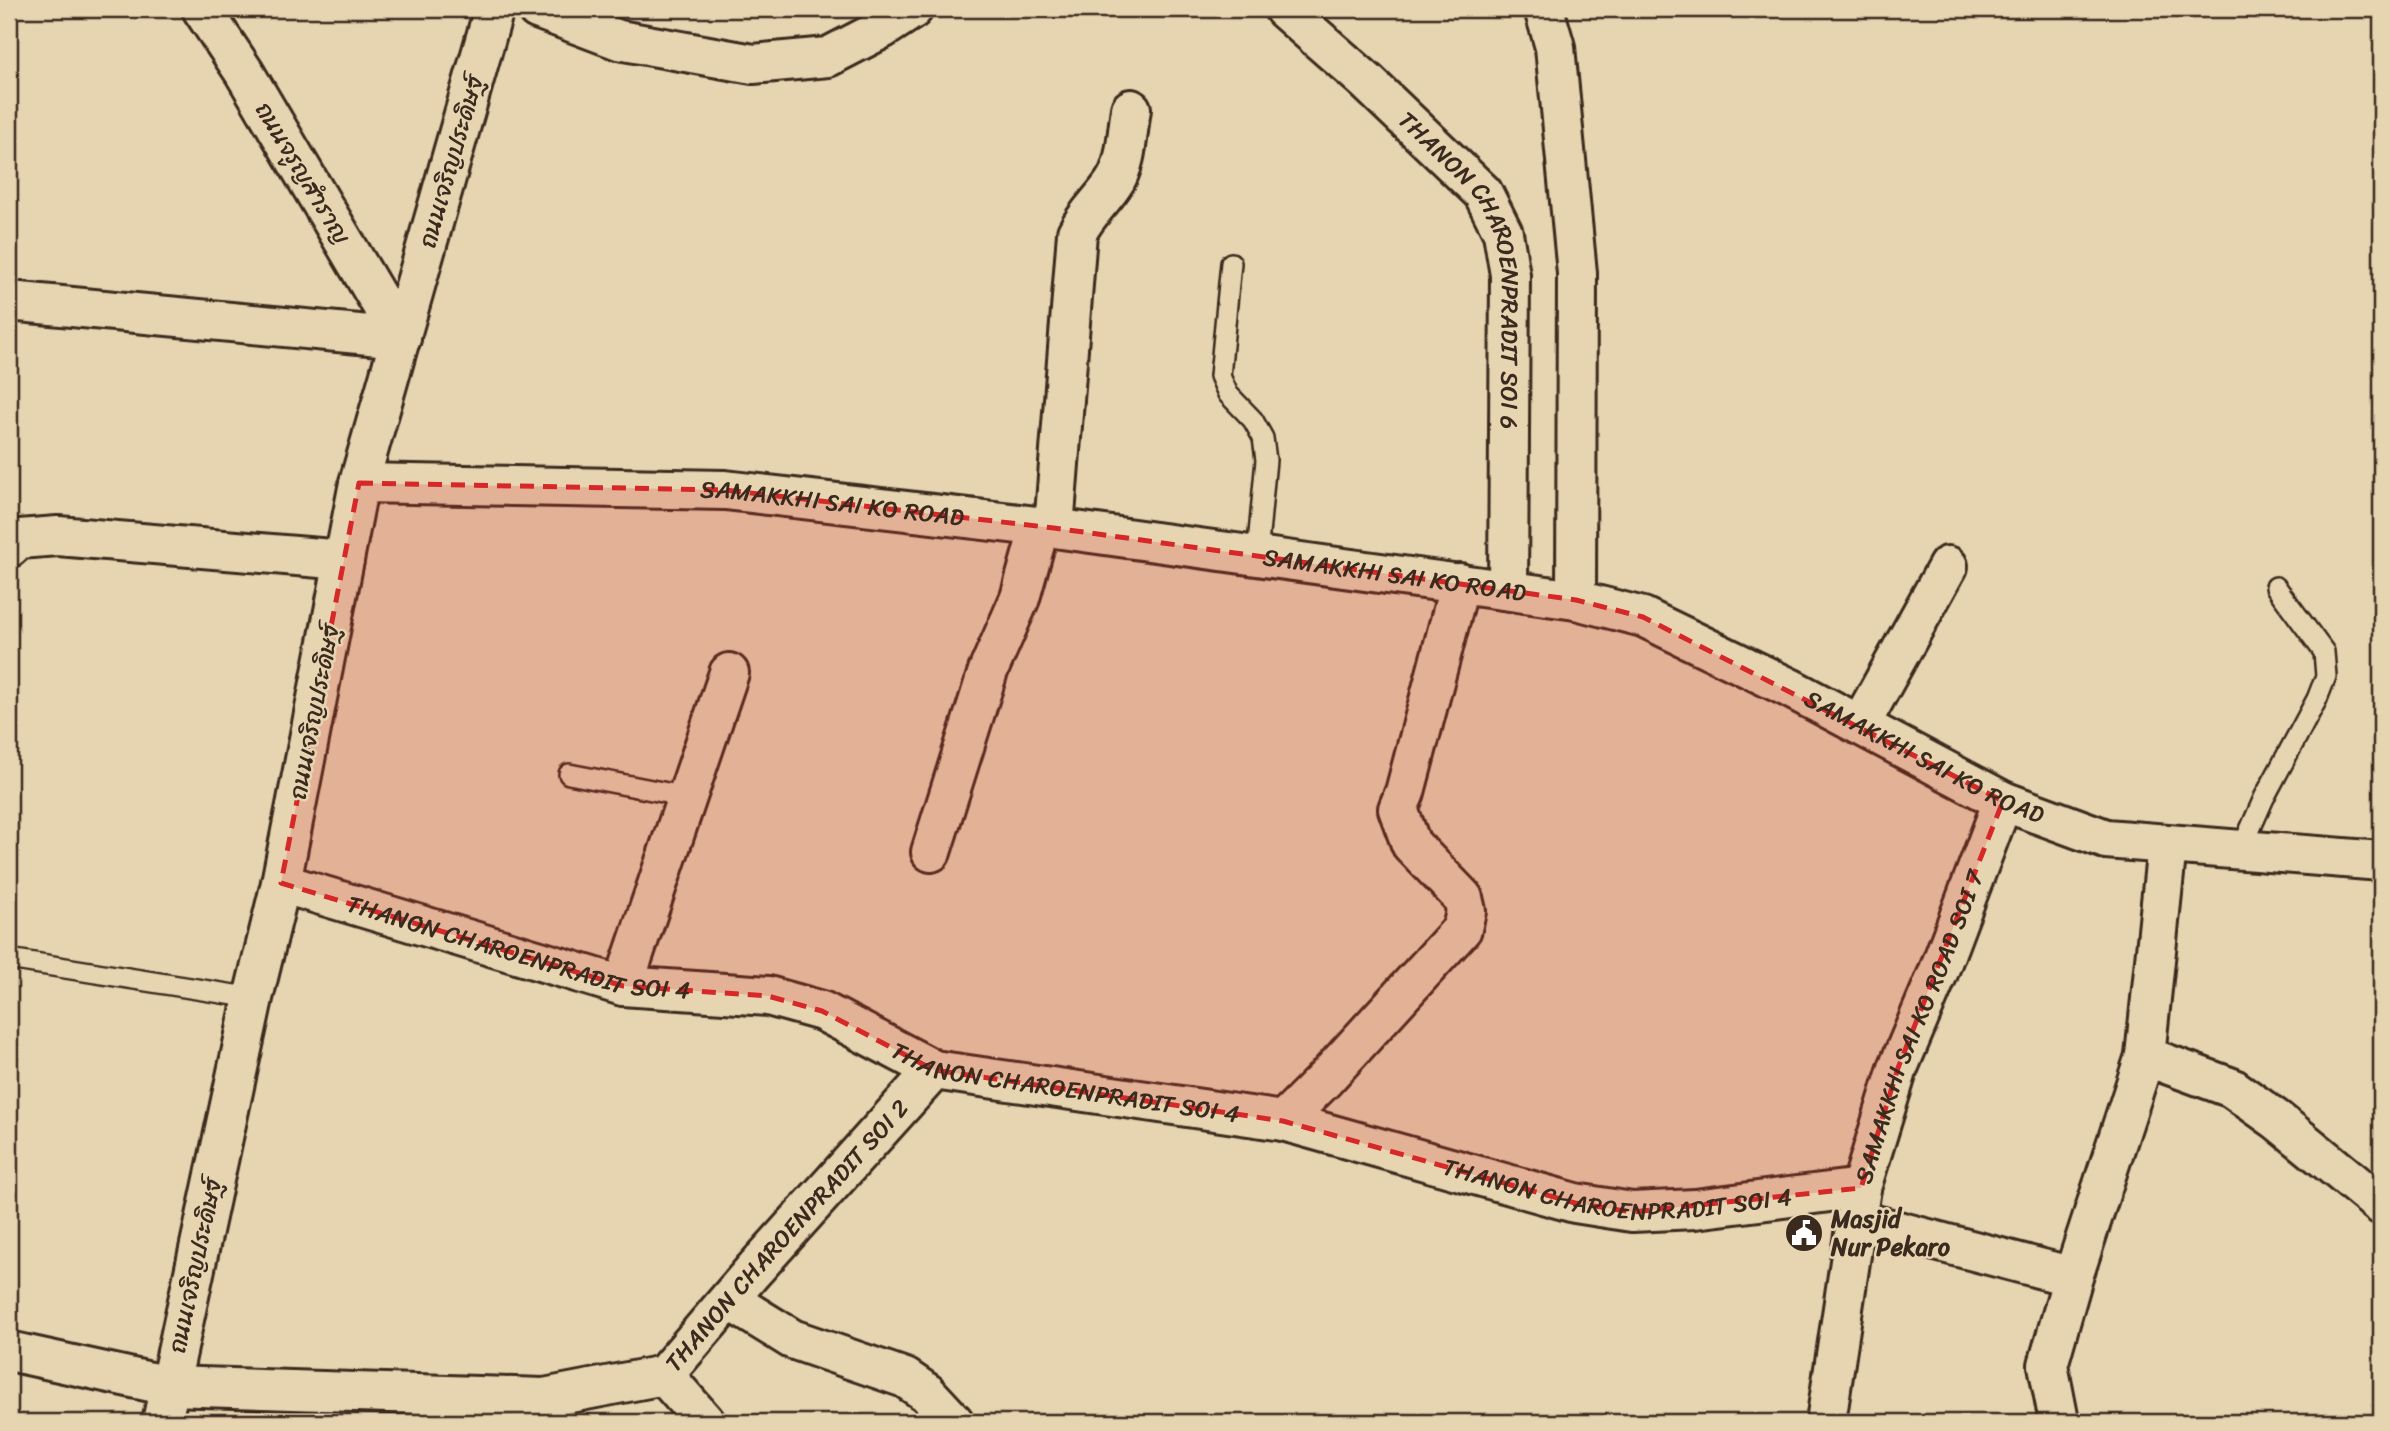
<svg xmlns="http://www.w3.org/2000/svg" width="2390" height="1431" font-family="Sriracha,'Playpen Sans Thai',sans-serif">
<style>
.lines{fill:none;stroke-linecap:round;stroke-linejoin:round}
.lane-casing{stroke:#3b2a1e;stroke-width:24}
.street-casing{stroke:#3b2a1e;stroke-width:44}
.secondary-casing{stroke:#3b2a1e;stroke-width:44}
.lane{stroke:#e7d5b2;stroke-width:19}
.street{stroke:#e7d5b2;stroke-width:38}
.secondary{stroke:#e7d5b2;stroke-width:38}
.marked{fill:#d62828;fill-opacity:0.2;stroke:#d62828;stroke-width:5;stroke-dasharray:14 9;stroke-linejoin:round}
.labels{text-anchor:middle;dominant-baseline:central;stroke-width:5;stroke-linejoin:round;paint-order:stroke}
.street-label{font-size:24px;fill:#3b2a1e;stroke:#e7d5b2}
.poi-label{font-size:24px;font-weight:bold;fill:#3b2a1e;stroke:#e7d5b2;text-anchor:start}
</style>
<rect width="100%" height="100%" fill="#e7d5b2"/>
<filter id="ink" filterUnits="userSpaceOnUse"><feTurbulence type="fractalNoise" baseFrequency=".0143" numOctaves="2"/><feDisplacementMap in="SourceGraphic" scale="14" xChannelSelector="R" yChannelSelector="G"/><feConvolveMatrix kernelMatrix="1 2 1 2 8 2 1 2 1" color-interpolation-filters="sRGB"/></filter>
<g filter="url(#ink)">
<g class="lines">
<defs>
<g id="lane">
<polyline points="1231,263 1220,376 1228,394 1253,420 1263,438 1266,460 1257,555"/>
<polyline points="569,774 688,797"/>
<polyline points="2241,850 2264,798 2317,699 2326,676 2324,652 2276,587"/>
<polyline points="9,959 253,998"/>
</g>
<g id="street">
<polyline points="202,9 244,72 401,338"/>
<polyline points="537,9 619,40 753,64 828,57 882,29 913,9"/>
<path id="s1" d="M1284,9L1366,81L1483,193L1503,233L1510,275L1508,590"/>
<polyline points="1544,9 1555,47 1577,273 1576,600"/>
<polyline points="9,301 401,338"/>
<path d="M1054,528L1077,233C1086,214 1101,202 1113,184C1127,165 1127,132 1131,109"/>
<polyline points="9,548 19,539 58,536 344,560"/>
<polyline points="1860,725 1948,566"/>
<polyline points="2167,845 2145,1056 2232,1088 2277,1120 2381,1205"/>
<polyline points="931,852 988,671 1020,598 1040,526"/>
<path id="s2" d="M281,883L623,986L768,996L822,1011L934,1070L1283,1121L1575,1203L1632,1212L1695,1209L1861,1188"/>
<polyline points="623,986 729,673"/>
<polyline points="1283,1121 1325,1079 1462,929 1466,911 1463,898 1411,844 1398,809 1405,792 1460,583"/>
<polyline points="1856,1220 2073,1277"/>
<polyline points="729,1300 792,1339 905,1378 927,1393 954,1422"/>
<path id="s3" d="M9,1351L169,1386L544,1398L664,1375L752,1272L934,1070"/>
<polyline points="664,1375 705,1422"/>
<path id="s4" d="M1826,1422L1861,1188L1898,1068L1938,973L2003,801"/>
<polyline points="2056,1422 2058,1416 2048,1365 2073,1277 2145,1056"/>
</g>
<g id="secondary">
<path id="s5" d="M359,483L725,490L1054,528L1576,600L1643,617L1790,688L2003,801L2106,839L2381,861"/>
<polyline points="162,1422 253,998 281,883 359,483 494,9"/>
</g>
</defs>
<use href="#lane" class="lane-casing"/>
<use href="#street" class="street-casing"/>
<use href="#secondary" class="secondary-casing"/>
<use href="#lane" class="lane"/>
<use href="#street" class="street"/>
<use href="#secondary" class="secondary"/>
</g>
</g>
<path class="marked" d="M359,483L725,490L1054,528L1576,600L1643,617L2003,801L1898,1068L1861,1188L1632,1212L1575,1203L1283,1121L934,1070L822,1011L768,996L623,986L281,883Z"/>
<defs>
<symbol id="civic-disc" viewBox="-11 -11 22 22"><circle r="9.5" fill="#3b2a1e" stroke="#e7d5b2"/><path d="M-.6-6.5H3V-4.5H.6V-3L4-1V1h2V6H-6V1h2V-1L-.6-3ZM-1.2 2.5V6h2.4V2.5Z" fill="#fff"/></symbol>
</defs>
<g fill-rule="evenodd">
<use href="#civic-disc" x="1782" y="1211" width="44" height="44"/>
</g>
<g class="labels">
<g class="street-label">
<text transform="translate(451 162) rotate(-74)">ถนนเจริญประดิษฐ์</text>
<text transform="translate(303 173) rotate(59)">ถนนจรูญสำราญ</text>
<text stroke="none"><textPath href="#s1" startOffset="336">THANON CHAROENPRADIT SOI 6</textPath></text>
<text stroke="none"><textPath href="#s5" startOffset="474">SAMAKKHI SAI KO ROAD</textPath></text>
<text stroke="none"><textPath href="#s5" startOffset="1041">SAMAKKHI SAI KO ROAD</textPath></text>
<text transform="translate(314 712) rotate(-79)">ถนนเจริญประดิษฐ์</text>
<text stroke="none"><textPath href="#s5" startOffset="1608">SAMAKKHI SAI KO ROAD</textPath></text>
<text stroke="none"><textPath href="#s2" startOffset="247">THANON CHAROENPRADIT SOI 4</textPath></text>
<text stroke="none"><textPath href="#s4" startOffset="408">SAMAKKHI SAI KO ROAD SOI 7</textPath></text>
<text stroke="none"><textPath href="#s2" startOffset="816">THANON CHAROENPRADIT SOI 4</textPath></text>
<text stroke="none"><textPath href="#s2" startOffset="1382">THANON CHAROENPRADIT SOI 4</textPath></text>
<text stroke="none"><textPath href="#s3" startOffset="847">THANON CHAROENPRADIT SOI 2</textPath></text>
<text transform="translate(195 1266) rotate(-78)">ถนนเจริญประดิษฐ์</text>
</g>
<g class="poi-label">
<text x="1831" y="1219">Masjid<tspan x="1831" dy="28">Nur Pekaro</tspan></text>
</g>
</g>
<rect width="2390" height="1431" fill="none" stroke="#e7d5b2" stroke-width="35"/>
<rect x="18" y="18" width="2355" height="1396" fill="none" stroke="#3b2a1e" stroke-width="2.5" filter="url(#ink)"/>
</svg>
